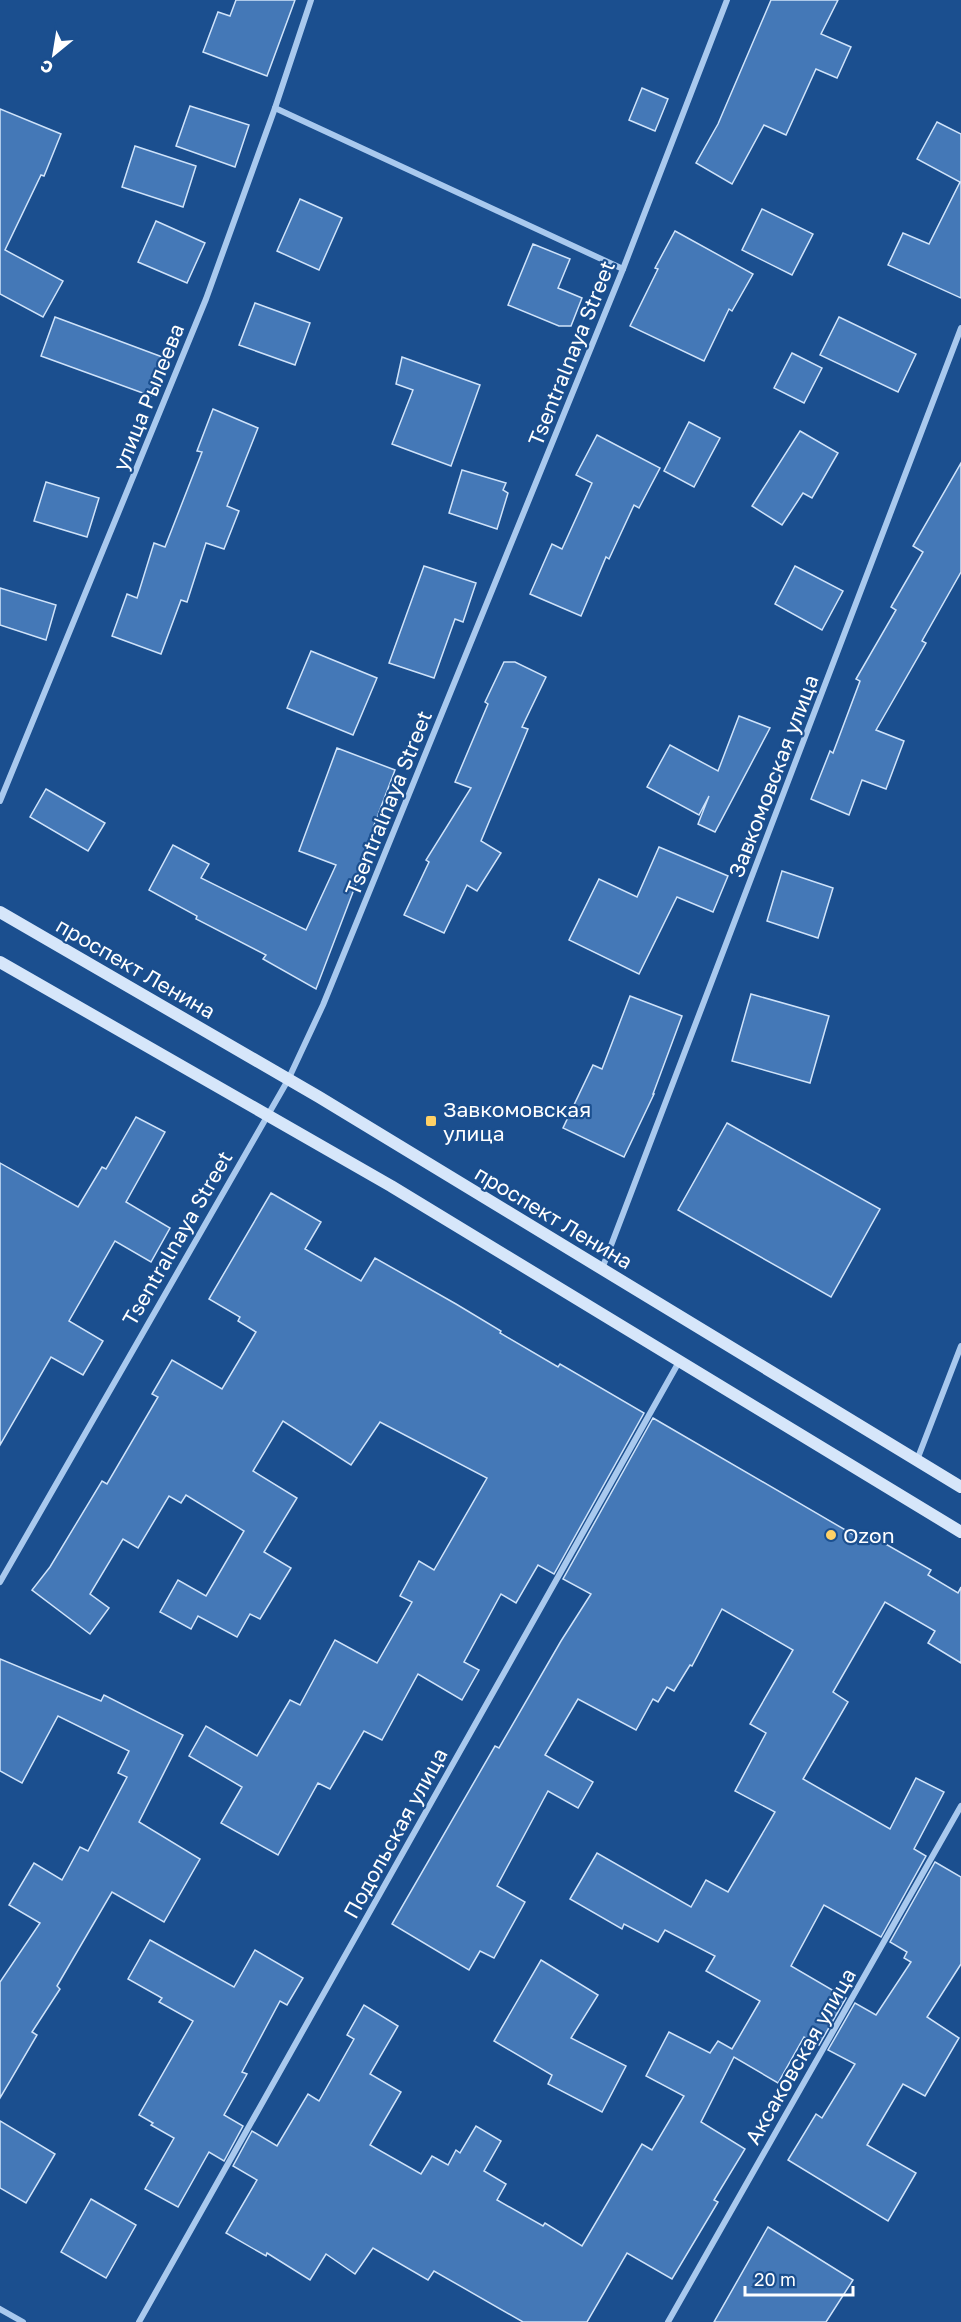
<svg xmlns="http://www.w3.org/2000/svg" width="961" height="2322" font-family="'Golos Text',sans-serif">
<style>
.building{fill:#4478b7;stroke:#cfe3fa;stroke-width:1.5}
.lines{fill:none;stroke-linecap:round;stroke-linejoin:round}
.minor{stroke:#a9c9ee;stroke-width:6}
.secondary{stroke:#d6e6fa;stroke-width:12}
.poi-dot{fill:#ffd166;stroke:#1b4f8f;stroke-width:2}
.labels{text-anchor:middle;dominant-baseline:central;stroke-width:4.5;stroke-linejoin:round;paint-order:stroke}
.street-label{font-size:21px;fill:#fff;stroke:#1b4f8f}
.poi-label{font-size:21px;fill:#fff;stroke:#1b4f8f;text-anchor:start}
</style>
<rect width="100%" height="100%" fill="#1b4f8f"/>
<g class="building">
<polygon points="236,0 295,0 267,76 203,52 218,12 230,16"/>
<polygon points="771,0 838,0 821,34 851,47 837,78 816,69 786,135 764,125 732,184 696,163 718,124"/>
<polygon points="642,88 668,99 655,131 629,120"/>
<polygon points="190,106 249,125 235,167 176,146"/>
<polygon points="0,109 61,134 44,176 41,175 5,250 63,281 43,317 0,294"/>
<polygon points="937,122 961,134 961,298 888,265 903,233 929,244 960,182 917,159"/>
<polygon points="135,146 196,166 183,207 122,187"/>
<polygon points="300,199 342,218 319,270 277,251"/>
<polygon points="762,209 813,234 792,275 742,250"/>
<polygon points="156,221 205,243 187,283 138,262"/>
<polygon points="675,231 753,274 732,311 729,309 704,361 630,326 658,269 655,268"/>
<polygon points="533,244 570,259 558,288 582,298 571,326 559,326 508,305"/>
<polygon points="255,303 310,323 295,365 239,345"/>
<polygon points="55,317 165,358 151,396 41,356"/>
<polygon points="839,317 916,354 898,392 820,355"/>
<polygon points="792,353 822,368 804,403 774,388"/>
<polygon points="402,357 480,385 451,466 392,444 413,390 396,384"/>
<polygon points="213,409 258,428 227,506 239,511 224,549 206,543 187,602 181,600 161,654 112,636 127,594 137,598 154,543 165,547 202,452 197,451"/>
<polygon points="689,422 720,438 694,487 664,471"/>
<polygon points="800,431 838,453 812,498 803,493 782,525 752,506"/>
<polygon points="597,435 660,468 639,508 634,505 609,559 606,557 581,616 530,594 552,544 562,549 592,483 576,475"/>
<polygon points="961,463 961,572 922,641 926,643 876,730 904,741 886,789 862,780 849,815 811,799 830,751 833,753 860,681 856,679 896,610 891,607 923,552 913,546"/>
<polygon points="462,470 506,483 503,490 508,493 497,529 449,513"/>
<polygon points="46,482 99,498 87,537 34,521"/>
<polygon points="424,566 476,583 463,622 455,619 434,678 389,663"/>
<polygon points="795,566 843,591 822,630 775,604"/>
<polygon points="0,588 56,605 46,640 0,625"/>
<polygon points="311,651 377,678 353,735 287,708"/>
<polygon points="504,662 515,662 546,677 522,727 528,729 481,841 501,853 477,891 467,885 444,933 404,915 429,862 426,860 471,788 455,782 488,704 485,702"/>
<polygon points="739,716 770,728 715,832 698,824 709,796 699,815 647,787 670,745 718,771"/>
<polygon points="337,748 395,770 373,828 377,829 316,989 263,959 266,955 196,919 197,916 149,890 173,845 209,864 201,878 306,930 336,865 299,851"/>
<polygon points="46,789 105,823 88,851 30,817"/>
<polygon points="659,847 728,876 713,912 677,897 639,974 569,940 599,879 637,897"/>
<polygon points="782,871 833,888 818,938 767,921"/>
<polygon points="751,994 829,1016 810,1083 732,1061"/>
<polygon points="630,996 682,1016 653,1094 654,1094 624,1157 563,1128 593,1065 602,1069"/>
<polygon points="136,1117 165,1132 126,1202 170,1228 151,1262 115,1241 69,1321 103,1341 83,1375 51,1357 0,1445 0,1163 78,1207 102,1167 106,1169"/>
<polygon points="727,1123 880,1209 831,1297 678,1210"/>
<polygon points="271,1193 321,1222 305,1249 361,1281 375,1258 456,1304 501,1331 500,1333 558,1367 560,1364 644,1413 554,1574 538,1565 516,1603 501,1594 464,1662 479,1670 462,1700 418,1674 382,1740 364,1731 330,1789 318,1783 278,1855 221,1823 242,1787 189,1756 206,1726 257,1756 290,1700 300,1705 335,1640 377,1663 412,1602 400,1596 419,1561 434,1570 487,1478 380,1422 351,1465 283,1421 253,1471 297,1498 264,1552 291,1568 260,1619 250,1614 237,1637 198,1616 191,1629 160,1612 178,1580 206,1596 244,1531 186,1495 181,1503 169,1496 138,1548 123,1539 90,1594 109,1608 90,1634 32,1590 50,1567 102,1481 107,1484 158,1397 152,1394 172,1360 222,1389 256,1332 238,1321 240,1317 209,1299"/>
<polygon points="653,1418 866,1542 870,1535 931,1570 928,1575 958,1593 961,1587 961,1663 928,1643 935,1631 885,1602 833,1692 848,1702 803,1779 890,1829 916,1778 944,1792 914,1849 926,1856 881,1937 824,1905 791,1966 846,1998 819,2045 804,2037 778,2083 734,2057 701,2122 745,2149 714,2200 718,2202 672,2279 627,2253 587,2322 523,2322 434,2271 428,2280 373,2248 355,2274 326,2254 310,2280 267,2253 266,2256 226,2233 257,2180 233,2166 252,2131 277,2146 308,2094 319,2101 354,2039 347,2035 364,2005 398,2026 370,2074 401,2092 370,2145 421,2174 432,2156 448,2165 456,2150 460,2153 476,2126 501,2141 484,2171 506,2184 497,2200 543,2226 545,2223 582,2246 642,2144 652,2150 684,2096 646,2076 669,2032 710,2053 718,2041 732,2049 760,2001 706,1971 715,1956 665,1930 658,1942 624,1924 622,1929 570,1899 597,1853 691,1907 706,1880 728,1892 775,1812 735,1791 766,1733 750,1724 793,1650 722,1609 692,1666 690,1665 674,1691 667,1687 658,1702 653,1699 636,1730 578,1699 545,1755 593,1782 578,1808 548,1791 497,1886 525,1902 494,1958 480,1951 469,1970 392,1924 495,1746 499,1748 561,1641 591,1594 563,1579"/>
<polygon points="0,1659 101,1701 104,1695 183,1735 139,1822 200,1859 164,1922 112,1892 57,1986 60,1989 32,2032 37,2035 0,2098 0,1982 40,1923 9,1905 34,1863 62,1880 80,1847 88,1851 127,1777 118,1773 129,1751 58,1716 22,1783 0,1771"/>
<polygon points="935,1862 961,1877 961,1964 927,2017 959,2038 925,2096 903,2084 867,2145 916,2173 888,2221 788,2160 816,2114 822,2118 855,2064 828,2050 855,2003 876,2015 911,1962 904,1958 907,1952 890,1942"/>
<polygon points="150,1940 234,1987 255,1950 303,1978 287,2005 280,2001 242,2072 247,2074 224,2115 243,2126 224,2161 209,2152 178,2207 145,2189 174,2138 151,2125 153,2123 139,2115 193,2021 159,2002 162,1998 128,1979"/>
<polygon points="541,1960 598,1995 571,2038 626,2066 602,2112 548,2084 552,2075 494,2041"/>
<polygon points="0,2121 55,2154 26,2203 0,2188"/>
<polygon points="91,2199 136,2225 106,2278 61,2252"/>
<polygon points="768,2227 853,2280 826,2322 714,2322"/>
</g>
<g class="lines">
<g class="minor">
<polyline points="275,108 623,269"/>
<polyline points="0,801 206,299 275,108 311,0"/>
<polyline points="602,1269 961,328"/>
<polyline points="917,1460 961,1346"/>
<polyline points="0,1582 288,1080 323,1005 623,269 727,0"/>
<polyline points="0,2309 23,2322"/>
<polyline points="139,2322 680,1360"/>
<polyline points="668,2322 961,1806"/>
</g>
<g class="secondary">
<polyline points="0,912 319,1097 961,1487"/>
<polyline points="0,962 391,1186 961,1532"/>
</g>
</g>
<g class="poi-dot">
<rect x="425" y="1115" width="12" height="12" rx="3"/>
<circle cx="831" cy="1535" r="6"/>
</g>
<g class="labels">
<g class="street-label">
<text transform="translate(571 353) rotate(-68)">Tsentralnaya Street</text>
<text transform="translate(148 397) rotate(-68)">улица Рылеева</text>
<text transform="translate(773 776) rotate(-69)">Завкомовская улица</text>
<text transform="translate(388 803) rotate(-68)">Tsentralnaya Street</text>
<text transform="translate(136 968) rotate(30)">проспект Ленина</text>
<text transform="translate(554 1217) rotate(31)">проспект Ленина</text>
<text transform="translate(177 1238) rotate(-60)">Tsentralnaya Street</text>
<text transform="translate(395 1833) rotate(-61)">Подольская улица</text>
<text transform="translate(800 2056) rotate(-60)">Аксаковская улица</text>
</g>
<g class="poi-label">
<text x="443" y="1109">Завкомовская<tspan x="443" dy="24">улица</tspan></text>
<text x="843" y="1535">Ozon</text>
</g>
</g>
<g transform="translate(54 54) rotate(210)" stroke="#1b4f8f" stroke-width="4.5" paint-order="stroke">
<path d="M0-4.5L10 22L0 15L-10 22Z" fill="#ffffff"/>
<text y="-9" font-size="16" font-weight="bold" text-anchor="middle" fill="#ffffff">С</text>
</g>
<path d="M745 2286v9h108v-9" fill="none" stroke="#ffffff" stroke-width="3"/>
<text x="754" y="2286" font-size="18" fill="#ffffff" stroke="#1b4f8f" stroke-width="4.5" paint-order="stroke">20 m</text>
</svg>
